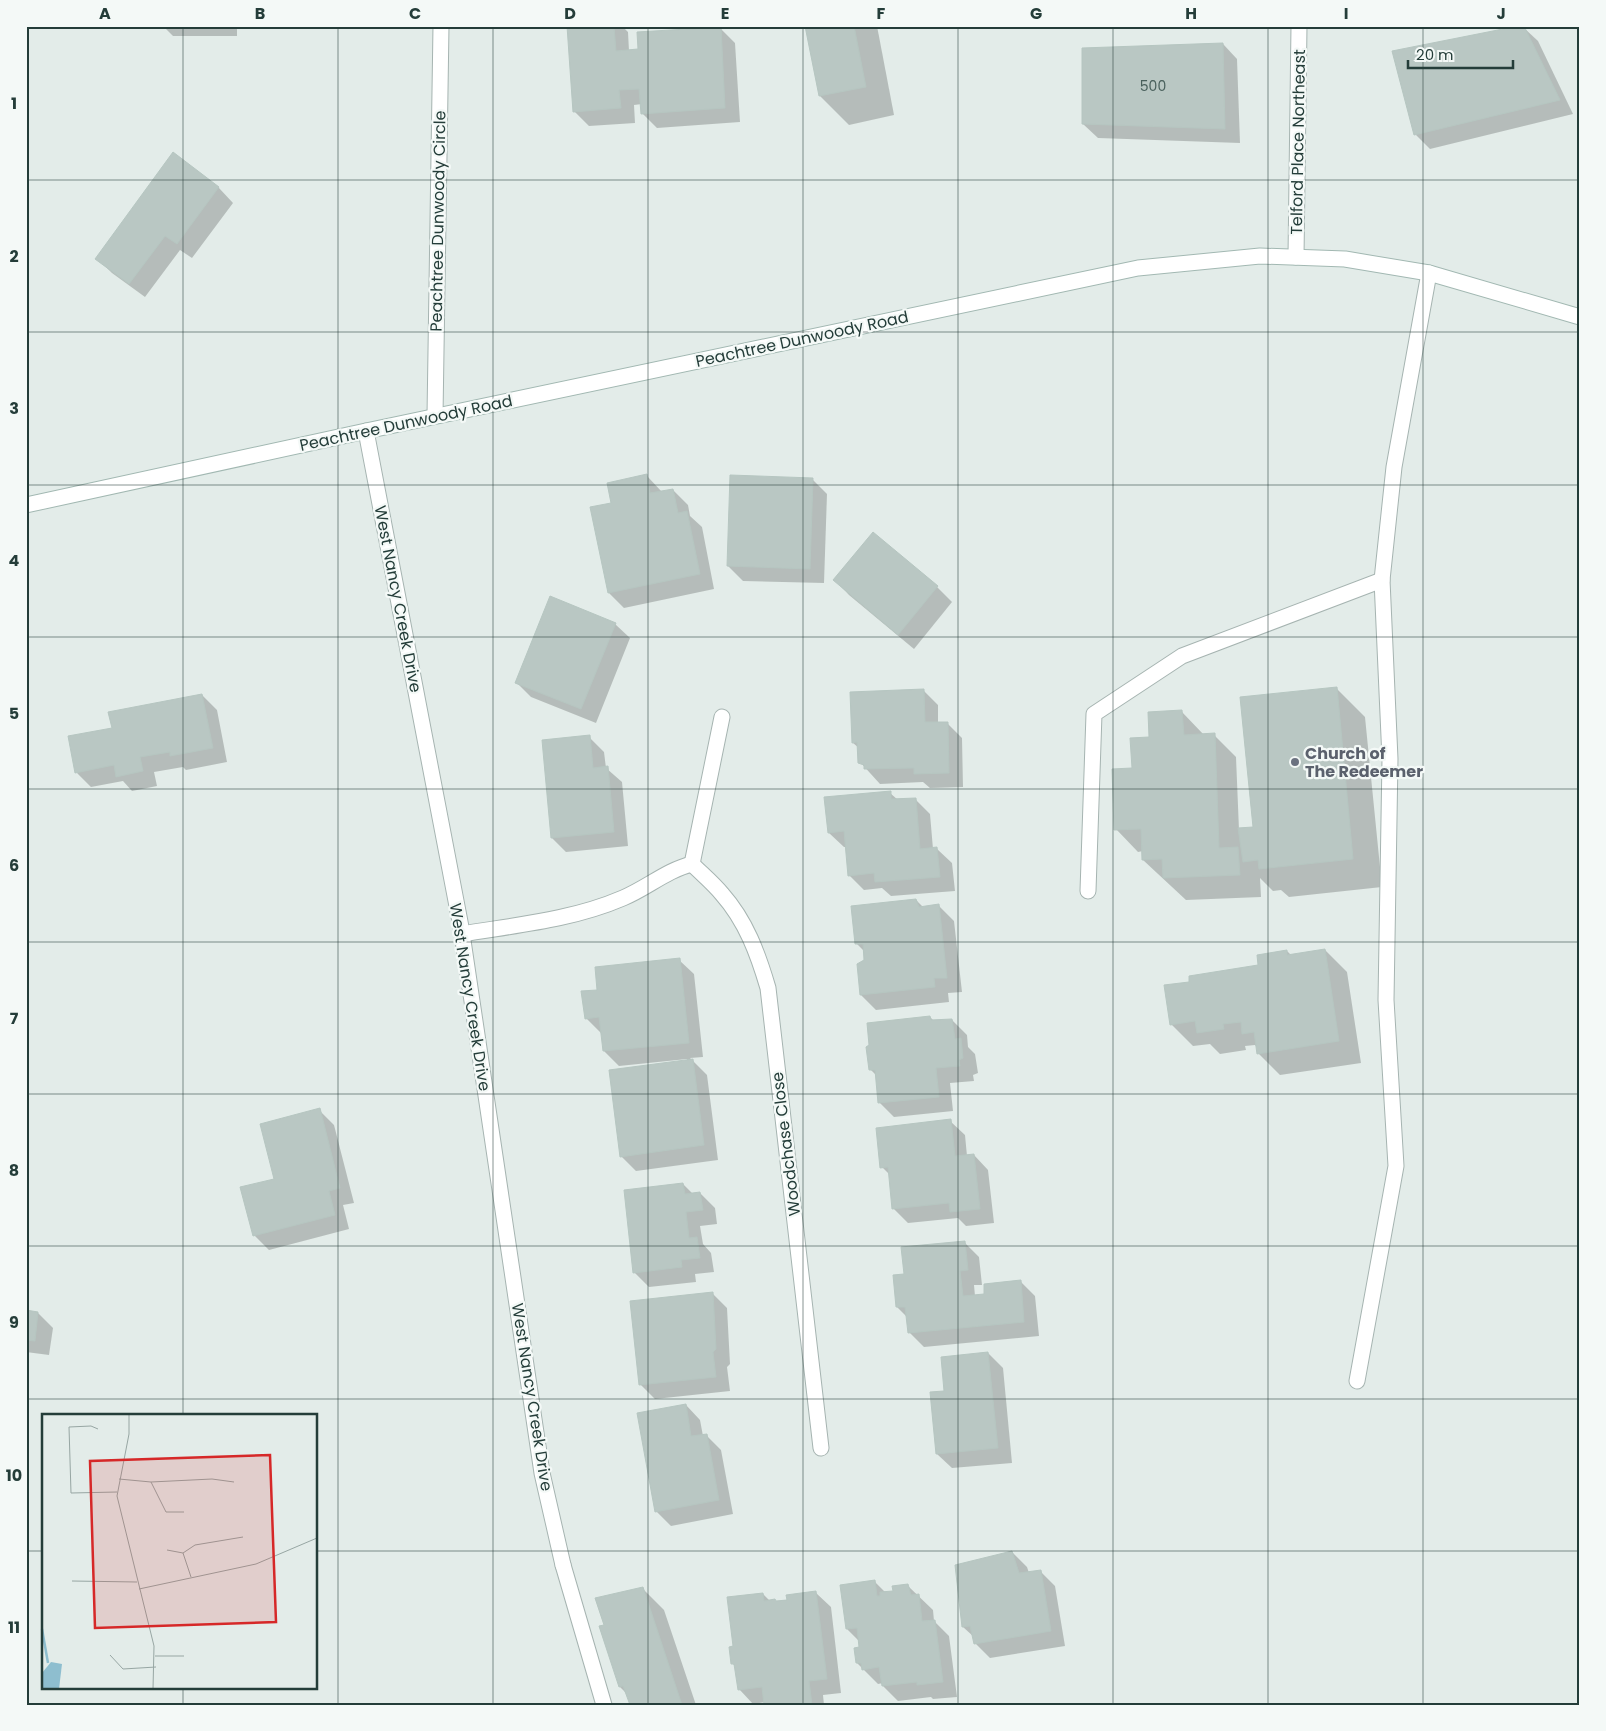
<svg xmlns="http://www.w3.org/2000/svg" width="1606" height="1731" font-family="Poppins,sans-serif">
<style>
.shadow{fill:#0003}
.building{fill:#b9c7c3;stroke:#b6c6c1}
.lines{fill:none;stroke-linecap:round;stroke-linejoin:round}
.lane-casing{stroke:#a6b4b1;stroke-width:17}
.street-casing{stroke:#a6b4b1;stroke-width:17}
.secondary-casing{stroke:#a2b8b2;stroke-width:17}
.lane{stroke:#fff;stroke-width:15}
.street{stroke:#fff;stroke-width:15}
.secondary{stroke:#fff;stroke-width:15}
.grid{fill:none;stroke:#243d39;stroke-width:1;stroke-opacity:0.55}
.worship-dot{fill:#6b7280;stroke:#f4f9f7;stroke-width:2}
.labels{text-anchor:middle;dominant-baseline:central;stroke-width:4.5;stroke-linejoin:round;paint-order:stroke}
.number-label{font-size:14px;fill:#49605c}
.street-label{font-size:16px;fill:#243d39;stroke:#f4f9f7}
.worship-label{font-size:16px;font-weight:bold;fill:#5b616d;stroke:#f4f9f7;text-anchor:start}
.inset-river{fill:none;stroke:#8ebecf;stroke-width:2.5}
.inset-road{fill:none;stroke:#97a6a3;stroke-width:1}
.view{fill:#d62828;fill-opacity:0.15;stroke:#d62828;stroke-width:2.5}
.inset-edge{fill:none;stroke:#243d39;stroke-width:2.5}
.neatline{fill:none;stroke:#243d39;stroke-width:2}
.grid-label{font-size:16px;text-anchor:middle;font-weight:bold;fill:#243d39}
</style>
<rect width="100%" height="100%" fill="#e3ece9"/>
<g class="shadow">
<polygon points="163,26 237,26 237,36 173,36"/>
<polygon points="569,26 622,26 628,32 629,51 639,50 720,28 735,43 740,122 657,128 642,113 642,104 634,105 635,123 589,126 574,111"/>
<polygon points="806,26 877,26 894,115 849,125 820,96"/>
<polygon points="1523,27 1538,41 1573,114 1430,149 1416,135"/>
<polygon points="1223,44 1237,59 1240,143 1098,138 1083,124"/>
<polygon points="174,154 219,188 233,203 192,258 180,250 145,297 112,273 97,258"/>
<polygon points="647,476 662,492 673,490 688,505 690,516 702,527 714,589 624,608 609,593 592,508 612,504"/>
<polygon points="812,479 827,494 824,583 743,581 728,566"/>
<polygon points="873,534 937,587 952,602 914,649 849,595 835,580"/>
<polygon points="615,624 630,638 596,723 531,697 516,682"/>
<polygon points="1336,688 1365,717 1382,887 1289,897 1281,890 1273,891 1260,878 1261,897 1186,900 1143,860 1143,851 1138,852 1116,829 1133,769 1150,739 1182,712 1204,735 1214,735 1236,757 1239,830 1255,829"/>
<polygon points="923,690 938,705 938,723 947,723 962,738 963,787 930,788 923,782 880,784 860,762 859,748 853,743"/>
<polygon points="202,695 217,710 227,762 186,770 183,767 154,772 157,786 132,791 123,781 91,787 77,773 113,729"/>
<polygon points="589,737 604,752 606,768 622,782 628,846 566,852 552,838"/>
<polygon points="890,793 898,800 915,799 930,814 933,849 937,849 952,863 955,891 891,896 882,888 864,890 849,875 847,847 844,847 829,833"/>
<polygon points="916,900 924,908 939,906 954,921 962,992 948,993 949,1002 876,1010 861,995 858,965 866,961 865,952 857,944"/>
<polygon points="1325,950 1347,972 1361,1063 1280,1075 1258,1053 1257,1047 1255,1045 1245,1046 1246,1050 1220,1054 1210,1044 1193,1046 1171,1024 1191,983 1260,966 1287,951 1291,955"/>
<polygon points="679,960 694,974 703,1057 690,1058 707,1075 718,1160 636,1171 621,1156 687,1061 687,1059 619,1066 604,1051 602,1033 601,1033 586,1018 598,991"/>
<polygon points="930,1017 934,1021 952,1020 967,1035 968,1047 975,1054 978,1073 973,1075 974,1081 950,1083 953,1111 894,1117 879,1102 876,1075 870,1069"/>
<polygon points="319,1110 334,1125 354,1203 343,1205 349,1229 269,1250 254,1235 276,1180"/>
<polygon points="950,1121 965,1135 967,1156 974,1155 988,1170 994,1223 966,1226 958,1218 908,1223 893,1208 890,1175 882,1167"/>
<polygon points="683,1184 693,1194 700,1193 715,1208 717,1224 700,1226 703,1244 711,1253 714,1272 695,1274 696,1282 649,1287 634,1272"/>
<polygon points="964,1242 979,1257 982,1285 974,1285 975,1296 986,1295 1020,1281 1035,1296 1039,1336 924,1347 909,1332 907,1317 897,1307 906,1276"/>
<polygon points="712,1293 727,1308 730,1364 727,1367 730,1391 655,1399 640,1384"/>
<polygon points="26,1311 38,1313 53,1328 49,1355 26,1352"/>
<polygon points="988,1353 1003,1368 1012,1463 952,1468 937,1454 946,1392"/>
<polygon points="686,1405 700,1420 703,1436 706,1435 721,1450 733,1514 671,1526 656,1511"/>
<polygon points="1012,1552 1027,1567 1029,1573 1041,1572 1055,1586 1065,1646 990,1658 975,1643 974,1637 963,1627"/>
<polygon points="874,1581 886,1593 894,1592 908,1586 933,1610 934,1621 949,1636 957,1697 933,1699 931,1697 898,1701 883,1686 883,1683 878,1684 857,1663 860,1648 860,1642 847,1629"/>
<polygon points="642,1588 664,1610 696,1705 632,1705 628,1695 620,1687 606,1626"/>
<polygon points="816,1593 831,1607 841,1693 823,1695 824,1705 765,1705 765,1702 753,1704 739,1689 736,1667 733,1664 734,1648 763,1594 770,1601 777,1602"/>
</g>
<g class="building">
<polygon points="567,26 614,26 616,51 638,49 637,32 721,27 725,108 641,114 639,89 619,90 621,108 573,112"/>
<polygon points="805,26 854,26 866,87 819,96"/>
<polygon points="1518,26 1524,26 1560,100 1414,135 1392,51"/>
<polygon points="1223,43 1225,129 1082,124 1082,48"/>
<polygon points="173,152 219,187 177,244 165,236 129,284 95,259"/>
<polygon points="647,474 650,493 673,489 678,513 687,511 700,574 608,593 590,507 611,503 607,483"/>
<polygon points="730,475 813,478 810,569 727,566"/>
<polygon points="873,532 938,586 898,635 833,580"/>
<polygon points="550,596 616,623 581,709 515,683"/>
<polygon points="1337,687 1353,859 1259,869 1258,860 1243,862 1238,828 1253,827 1240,697"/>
<polygon points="924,689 925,722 948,722 949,773 914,774 914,768 864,769 864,765 858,763 857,742 852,743 850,692"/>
<polygon points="202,694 213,748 170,756 170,752 140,757 143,771 116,777 114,765 75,773 68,736 112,728 108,712"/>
<polygon points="1182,710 1184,735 1215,733 1219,848 1238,847 1240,875 1163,878 1162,859 1142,860 1141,829 1114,830 1112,769 1132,768 1130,738 1149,737 1148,712"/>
<polygon points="590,735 593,768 608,766 614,832 551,838 542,740"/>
<polygon points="891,791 891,799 916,798 920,849 937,847 940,877 875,882 874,873 848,876 844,831 828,833 824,797"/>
<polygon points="916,899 919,907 939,904 947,978 934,978 935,987 860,995 857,964 864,960 863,944 855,944 851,906"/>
<polygon points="1325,949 1339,1041 1257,1054 1254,1032 1242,1034 1241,1022 1223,1024 1224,1029 1197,1033 1195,1021 1170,1025 1164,985 1189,982 1189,976 1258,965 1257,955 1287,950 1287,955"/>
<polygon points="680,958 689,1043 603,1051 599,1017 585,1019 581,991 597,990 595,967"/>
<polygon points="930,1016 931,1020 952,1019 955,1039 961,1038 963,1058 959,1060 960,1066 936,1068 939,1097 878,1103 875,1070 869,1070 866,1047 869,1045 867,1023"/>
<polygon points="693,1059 704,1145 620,1157 609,1070"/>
<polygon points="320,1108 340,1188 329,1191 335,1215 253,1236 240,1187 274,1179 260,1124"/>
<polygon points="951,1119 955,1156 974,1154 980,1209 950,1212 949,1203 892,1209 888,1167 880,1168 876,1128"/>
<polygon points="683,1183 685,1194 700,1192 703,1210 686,1212 689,1238 697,1237 700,1258 681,1260 682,1267 633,1273 624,1190"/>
<polygon points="965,1241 968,1270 960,1271 963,1296 984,1294 984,1284 1021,1280 1024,1322 908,1333 905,1307 896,1307 893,1275 904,1274 901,1247"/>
<polygon points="713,1292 716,1349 713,1352 716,1377 639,1385 630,1301"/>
<polygon points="26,1310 38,1312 35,1341 26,1340"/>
<polygon points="988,1352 998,1448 936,1454 930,1392 944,1391 941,1357"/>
<polygon points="686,1404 691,1436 707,1434 719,1500 655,1512 637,1413"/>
<polygon points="1012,1551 1019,1573 1041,1570 1051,1631 974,1644 970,1626 962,1627 955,1565"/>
<polygon points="875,1580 877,1596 880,1596 880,1592 893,1591 892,1586 908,1584 911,1595 919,1594 922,1621 935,1620 943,1682 917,1685 917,1682 882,1686 879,1667 862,1670 861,1663 856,1663 854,1648 859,1647 857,1628 846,1629 840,1585"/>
<polygon points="643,1587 682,1705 630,1705 623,1686 619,1687 599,1626 604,1625 595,1598"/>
<polygon points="816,1591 827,1679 809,1681 812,1705 764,1705 762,1687 738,1690 734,1664 731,1664 729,1647 733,1646 727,1597 763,1593 764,1601 775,1599 776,1601 787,1600 786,1595"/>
</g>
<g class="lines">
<defs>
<g id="lane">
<polyline points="1088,891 1094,714 1182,656 1382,580"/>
<polyline points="1357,1381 1396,1166 1386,1000 1390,759 1382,580 1394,467 1429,273"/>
<polyline points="563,1565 604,1705"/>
</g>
<g id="street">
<polyline points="1296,257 1299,26"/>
<polyline points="435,416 441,26"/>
<polyline points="366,431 461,927 542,1473 563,1565"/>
<path d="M692,864C702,874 713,883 722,894C746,921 758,954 768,988L821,1448"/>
<polyline points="692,864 722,717"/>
<path d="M462,934C516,925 572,920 623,898C647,888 667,870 692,864"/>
</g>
<polyline id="secondary" points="26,505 366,431 1138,268 1260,256 1345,259 1429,273 1580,317"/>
</defs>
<use href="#lane" class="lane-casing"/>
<use href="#street" class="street-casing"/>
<use href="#secondary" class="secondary-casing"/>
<use href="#lane" class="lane"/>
<use href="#street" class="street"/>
<use href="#secondary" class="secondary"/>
</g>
<path class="grid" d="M183,26V1415M338,26V1705M493,26V1705M648,26V1705M803,26V1705M958,26V1705M1113,26V1705M1268,26V1705M1423,26V1705M26,180H1580M26,332H1580M26,485H1580M26,637H1580M26,789H1580M26,942H1580M26,1094H1580M26,1246H1580M26,1399H1580M26,1551H44M316,1551H1580M183,1687V1705"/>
<circle class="worship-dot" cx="1295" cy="762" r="5"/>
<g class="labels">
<g class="number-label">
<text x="1153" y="86">500</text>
</g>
<g class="street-label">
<text transform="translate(1298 142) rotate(-89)">Telford Place Northeast</text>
<text transform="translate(438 221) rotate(-89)">Peachtree Dunwoody Circle</text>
<text transform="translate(802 339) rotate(-12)">Peachtree Dunwoody Road</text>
<text transform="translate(406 423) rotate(-12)">Peachtree Dunwoody Road</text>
<text transform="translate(398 599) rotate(79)">West Nancy Creek Drive</text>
<text transform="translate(470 997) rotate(81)">West Nancy Creek Drive</text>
<text transform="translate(786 1144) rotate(-97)">Woodchase Close</text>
<text transform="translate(532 1397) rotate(81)">West Nancy Creek Drive</text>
</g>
<g class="worship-label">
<text x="1305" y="753">Church of<tspan x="1305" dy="18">The Redeemer</tspan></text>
</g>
</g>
<g transform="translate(42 1414)">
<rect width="275" height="275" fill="#e3ece9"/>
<path d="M9,248L20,250L17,275H0V259Z" fill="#8ebecf"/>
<path class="inset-river" d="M0,215L6,249"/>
<path class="inset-road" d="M87,0V20L75,82L112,232L111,275M56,15L49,12L27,13L29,79L75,78M77,65L109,68L170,65L192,68M109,68L124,98H142M125,136L141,139M141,139L153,131L201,123M141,139L149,163M30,167L95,168M97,175L214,150L275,124M68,241L81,255L114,253M113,242H142"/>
<path class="view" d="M228,41L234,208L53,214L48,47Z"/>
<rect width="275" height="275" class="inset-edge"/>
</g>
<rect width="1606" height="1731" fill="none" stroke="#f4f9f7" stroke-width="55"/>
<path d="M1408 60v8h105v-8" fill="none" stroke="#243d39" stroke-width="2.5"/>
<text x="1416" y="60" font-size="15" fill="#243d39" stroke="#f4f9f7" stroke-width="4" paint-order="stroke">20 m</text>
<rect x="28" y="28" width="1550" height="1676" class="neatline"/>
<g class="grid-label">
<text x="105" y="19">A</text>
<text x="260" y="19">B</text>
<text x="415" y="19">C</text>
<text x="570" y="19">D</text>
<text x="725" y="19">E</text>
<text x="881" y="19">F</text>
<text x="1036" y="19">G</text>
<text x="1191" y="19">H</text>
<text x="1346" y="19">I</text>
<text x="1501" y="19">J</text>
<text x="14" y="109">1</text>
<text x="14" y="262">2</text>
<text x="14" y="414">3</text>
<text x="14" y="566">4</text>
<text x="14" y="719">5</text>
<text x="14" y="871">6</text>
<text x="14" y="1024">7</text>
<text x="14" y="1176">8</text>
<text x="14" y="1328">9</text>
<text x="14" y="1481">10</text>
<text x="14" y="1633">11</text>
</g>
</svg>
